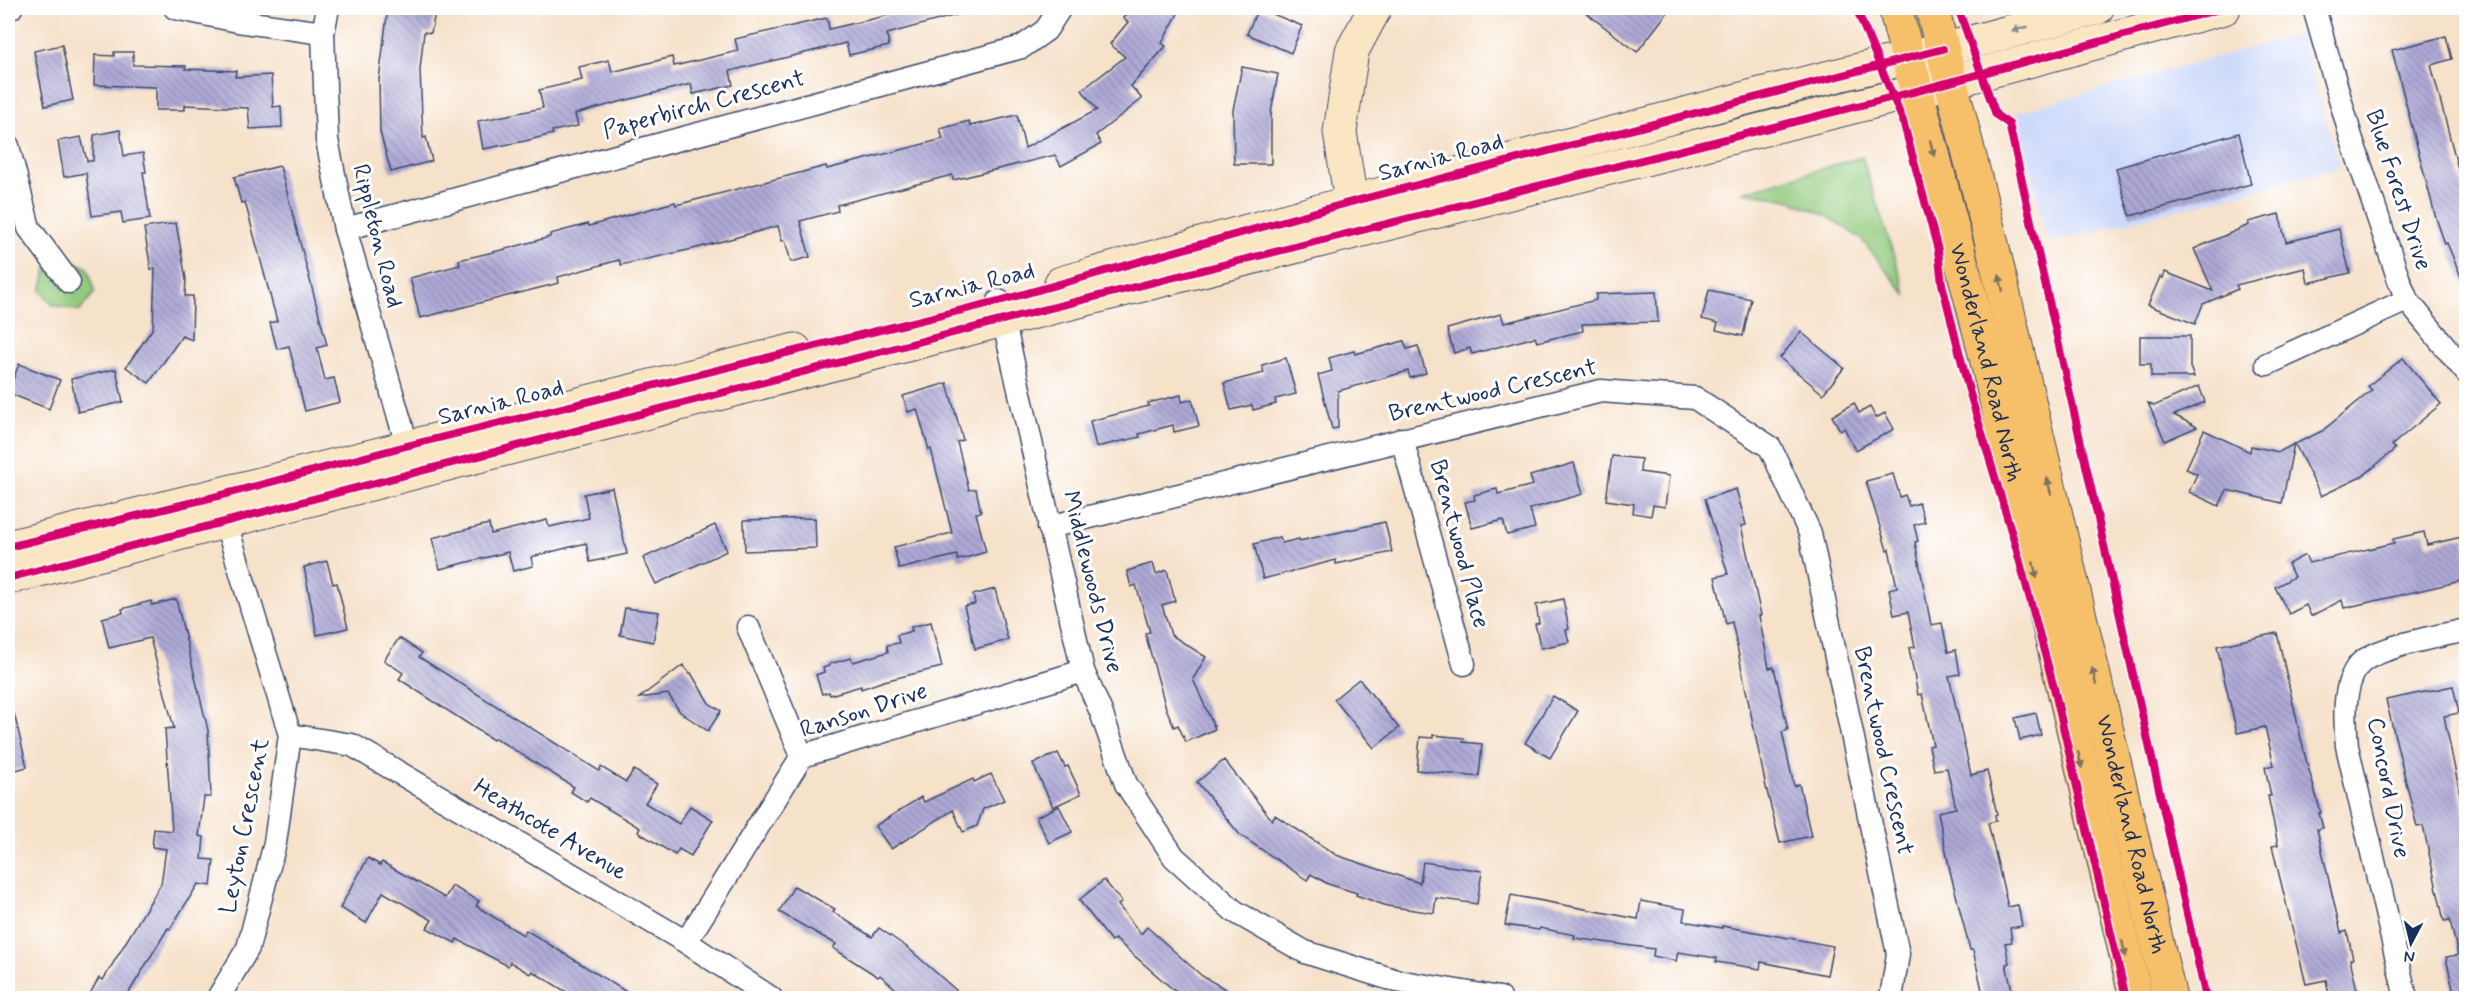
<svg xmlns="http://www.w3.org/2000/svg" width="2474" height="1006" font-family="Mynerve,sans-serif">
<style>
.built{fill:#cfdafa}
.green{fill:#93ca7d;stroke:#577c6e;stroke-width:1.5}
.building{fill:url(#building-back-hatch)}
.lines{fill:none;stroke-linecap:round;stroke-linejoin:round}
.street-casing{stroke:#3c4a6e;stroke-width:25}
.secondary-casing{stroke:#3c4a6e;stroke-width:35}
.primary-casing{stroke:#3c4a6e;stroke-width:35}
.street{stroke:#fff;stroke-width:22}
.secondary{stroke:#fbe6c4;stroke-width:33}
.primary{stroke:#f6c06b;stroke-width:33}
.cycleway-casing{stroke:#fff;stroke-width:11}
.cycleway{stroke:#d6006c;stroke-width:8}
.oneway{fill:#8b8a91}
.oneway2{fill:#7e7064}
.labels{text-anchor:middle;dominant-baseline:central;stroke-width:6;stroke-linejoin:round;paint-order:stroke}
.street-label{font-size:24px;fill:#1b2f5e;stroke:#fff}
</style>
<defs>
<pattern id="building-back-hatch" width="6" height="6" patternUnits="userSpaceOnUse" patternTransform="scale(1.5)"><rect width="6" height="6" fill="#aea9d6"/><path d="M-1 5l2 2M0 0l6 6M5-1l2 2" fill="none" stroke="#8d8ab1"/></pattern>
</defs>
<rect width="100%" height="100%" fill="#fff"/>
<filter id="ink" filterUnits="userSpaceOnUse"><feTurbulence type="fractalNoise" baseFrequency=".0167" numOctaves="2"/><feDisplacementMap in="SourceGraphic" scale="12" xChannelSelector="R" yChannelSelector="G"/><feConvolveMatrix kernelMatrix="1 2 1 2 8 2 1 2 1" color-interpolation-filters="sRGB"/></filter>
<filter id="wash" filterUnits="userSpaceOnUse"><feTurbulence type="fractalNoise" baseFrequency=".008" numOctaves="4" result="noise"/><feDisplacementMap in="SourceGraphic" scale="24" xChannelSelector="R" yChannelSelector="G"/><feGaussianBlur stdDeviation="1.35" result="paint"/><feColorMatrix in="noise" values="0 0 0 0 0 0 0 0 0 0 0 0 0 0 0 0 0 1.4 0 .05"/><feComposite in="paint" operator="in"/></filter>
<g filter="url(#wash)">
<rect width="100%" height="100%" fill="#f6e1c9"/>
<polygon class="built" points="2300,34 2340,168 2048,243 2017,112"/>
<g class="green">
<polygon points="1862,157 1907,296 1861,239 1825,215 1784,198 1742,192"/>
<polygon points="71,260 88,268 95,292 80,311 53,305 41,291 47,267"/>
</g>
<g id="blocks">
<g class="building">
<polygon points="388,8 436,8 431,33 424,32 420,70 423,138 426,137 432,161 391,172 380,132 379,80"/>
<polygon points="892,8 963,8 964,13 887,34 889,46 849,55 846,43 730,71 733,85 693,94 691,84 619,102 575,114 578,126 552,131 553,134 525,141 483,149 478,121 543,108 539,90 582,80 579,67 609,60 612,72 672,57 674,66 738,51 735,39 827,18 829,29 894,14"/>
<polygon points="1132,8 1181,8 1162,43 1166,46 1131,86 1142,99 1096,135 1101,144 1061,166 1055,155 953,180 952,175 837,205 838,211 800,221 810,257 791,262 785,240 782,241 778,226 697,248 621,265 619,260 558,277 559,283 420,318 410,278 460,265 459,260 506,249 550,237 550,234 588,224 589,226 675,202 676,205 826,166 827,169 943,139 940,129 969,121 970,126 1017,115 1025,148 1097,110 1082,90 1125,57 1110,44 1128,22 1123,18"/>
<polygon points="1258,8 1302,26 1291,53 1247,34"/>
<polygon points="1580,8 1671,8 1637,52"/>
<polygon points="2446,36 2452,59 2431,65 2466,199 2466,289 2447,243 2445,244 2435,215 2392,50"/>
<polygon points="62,45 73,100 45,106 34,51"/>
<polygon points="114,52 133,52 133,65 186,66 185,69 236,71 235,77 271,75 273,107 281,106 282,127 250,129 248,108 185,105 185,110 156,110 156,87 94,85 95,55 114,56"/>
<polygon points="1242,67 1278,74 1271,113 1271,164 1234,164 1233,110"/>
<polygon points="120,130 124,156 143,153 146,172 143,172 150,219 123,223 121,212 92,216 86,173 64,177 58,141 81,137 87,161 93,161 94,135"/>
<polygon points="2239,133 2251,184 2130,216 2116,168"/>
<polygon points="280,166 327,345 317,348 325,380 334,378 340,402 305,411 289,346 277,349 270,323 277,321 245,202 241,203 234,177"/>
<polygon points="2279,214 2286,242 2339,229 2350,273 2308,283 2305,268 2236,285 2238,289 2203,304 2195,324 2148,305 2160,277 2163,278 2165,272 2213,291 2194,249 2249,225 2248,222"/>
<polygon points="176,223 186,279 185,296 193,296 192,340 182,336 149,383 126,367 153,328 155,269 151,270 144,228"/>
<polygon points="1709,290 1751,299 1743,336 1716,330 1718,323 1702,319"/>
<polygon points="1656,292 1658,322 1582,324 1583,331 1537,342 1535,337 1472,354 1470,348 1454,353 1447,329 1501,314 1504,323 1596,300 1596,294"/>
<polygon points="1801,332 1844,368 1823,394 1780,358"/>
<polygon points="2140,336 2190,336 2190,367 2194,377 2151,377 2151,364 2140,364"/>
<polygon points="1404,341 1407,349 1418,346 1426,373 1410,378 1408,371 1338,391 1338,428 1332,429 1318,375 1332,371 1329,358 1354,351 1355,354"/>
<polygon points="1286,358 1296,394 1275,399 1276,404 1253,410 1252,405 1231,410 1224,383 1264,373 1262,365"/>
<polygon points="2403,358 2441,404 2392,445 2395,449 2363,476 2321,496 2295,444 2322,431 2372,390 2368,386"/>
<polygon points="19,364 60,380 49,409 8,393"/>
<polygon points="116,369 123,402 78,412 71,379"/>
<polygon points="947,383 963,440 957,442 969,490 976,489 981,512 976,513 986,552 958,560 957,555 899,569 894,547 952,533 931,449 929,450 917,409 908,412 903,396"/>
<polygon points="2199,386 2205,402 2174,415 2197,427 2165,441 2148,403 2154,406"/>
<polygon points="1181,395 1182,402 1192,399 1199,426 1174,432 1173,425 1139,434 1140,437 1096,447 1090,421 1149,406 1148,403"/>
<polygon points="1854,403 1859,413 1870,407 1876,418 1885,413 1894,429 1856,450 1844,428 1840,430 1832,416"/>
<polygon points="2204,430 2250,452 2251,446 2279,452 2294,444 2282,503 2227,490 2219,506 2189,492 2197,474 2186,469"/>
<polygon points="1612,456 1641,459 1640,472 1669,476 1665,507 1653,505 1651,516 1633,513 1634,504 1606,500"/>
<polygon points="1574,463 1583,494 1530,509 1535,528 1507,535 1503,520 1472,528 1465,502 1475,500 1474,495 1497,489 1498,494 1533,485 1530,476"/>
<polygon points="1893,474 1900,497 1905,495 1909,506 1919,503 1925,522 1914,525 1918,541 1915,542 1931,625 1942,623 1948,652 1956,650 1960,674 1949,676 1971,775 1987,771 1997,814 1995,815 1996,821 1988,823 2008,907 2018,905 2022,926 2010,928 2012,942 2005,943 2009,963 2006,964 2014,999 1984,999 1973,950 1970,950 1950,871 1938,812 1956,808 1947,768 1934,770 1929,746 1933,745 1922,694 1918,695 1909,648 1915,647 1908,612 1894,615 1889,589 1897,587 1889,549 1887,550 1866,481"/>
<polygon points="612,488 627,554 590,562 586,543 531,557 533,566 513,571 508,552 440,569 432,538 489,524 491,534 547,520 549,527 589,518 584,494"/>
<polygon points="1736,489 1746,525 1741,526 1761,615 1759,616 1769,668 1774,667 1788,730 1782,732 1794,786 1799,784 1811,836 1780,843 1766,787 1732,622 1726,624 1715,577 1728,574 1705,499"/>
<polygon points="815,518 816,548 745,551 744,520"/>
<polygon points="1385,522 1392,552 1336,564 1336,560 1263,579 1254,544 1280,537 1282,543 1299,539 1299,541"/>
<polygon points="715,525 727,551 656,584 643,558"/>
<polygon points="2424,532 2427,545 2466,536 2466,580 2344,608 2342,600 2311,616 2306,605 2289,614 2275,587 2294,577 2288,564 2305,555 2309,563 2394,543 2393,539"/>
<polygon points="327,561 333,584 337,583 348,628 317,635 304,567"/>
<polygon points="1153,563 1156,574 1167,570 1175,601 1162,605 1171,635 1206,657 1193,679 1215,729 1186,742 1178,725 1174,727 1166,708 1145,633 1150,632 1136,585 1131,587 1127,571"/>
<polygon points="995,589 1008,640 975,649 964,606 975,604 973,595"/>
<polygon points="176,599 208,730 211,797 204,797 199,836 204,837 202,859 214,860 211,886 198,884 170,929 168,928 128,994 137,999 87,999 99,978 103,980 161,884 166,849 152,847 154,829 172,831 165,729 174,728 150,638 109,648 102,618 123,613 122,609 151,601 152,605"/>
<polygon points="1563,599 1569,629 1566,630 1569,642 1541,648 1535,624 1539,623 1536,605"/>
<polygon points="625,608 659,612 653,642 620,635"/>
<polygon points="931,622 942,667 884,681 861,689 861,686 830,695 829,692 822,694 816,675 824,672 823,668 829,666 829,664 851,658 853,662 888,652 887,645 899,643 897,635 912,631 911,627"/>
<polygon points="2277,633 2305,756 2321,813 2319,813 2323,828 2317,829 2341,933 2347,931 2353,959 2350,959 2359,999 2330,999 2326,980 2306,984 2272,846 2278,845 2268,796 2271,796 2265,767 2274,765 2265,727 2237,733 2224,678 2217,646"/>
<polygon points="399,638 422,653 419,657 599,771 601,767 626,782 634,770 657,784 645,803 679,824 690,806 713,820 691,856 679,849 675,855 638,832 640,828 590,798 587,802 571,792 574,787 495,738 493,740 399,679 403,673 384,660"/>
<polygon points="683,665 690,674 691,673 709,703 721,711 708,731 680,712 668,694 639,698"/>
<polygon points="1359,679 1399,728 1374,748 1334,699"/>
<polygon points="2453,686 2459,713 2444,716 2466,823 2466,885 2462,886 2466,907 2466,999 2455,999 2446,957 2458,955 2450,920 2444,921 2423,826 2417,827 2386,700"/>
<polygon points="1553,696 1578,711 1550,758 1525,743"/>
<polygon points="14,713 27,767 8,772 8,714"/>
<polygon points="2036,713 2041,735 2020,740 2015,718"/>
<polygon points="1433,735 1464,738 1463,742 1482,744 1479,777 1417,770 1420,737 1433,738"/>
<polygon points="1058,753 1065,767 1068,766 1081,794 1053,807 1033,764"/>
<polygon points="1224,760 1272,820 1275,815 1336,855 1420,883 1423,862 1482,871 1477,904 1436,898 1434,913 1387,906 1356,895 1357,893 1328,884 1311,874 1307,880 1240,835 1197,782"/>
<polygon points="991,774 1004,800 983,809 977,826 963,832 953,810 891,849 875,826 921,797 924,802 973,779 974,782"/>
<polygon points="1059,806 1072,832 1049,843 1036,817"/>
<polygon points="368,858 380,865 382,862 445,898 452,886 479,901 476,906 523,935 526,930 638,999 578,999 532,971 530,974 510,962 508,966 457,939 455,943 427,928 432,920 383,892 366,923 340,908"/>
<polygon points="1104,880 1122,902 1118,905 1141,934 1147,927 1202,976 1243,999 1184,999 1115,939 1111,941 1079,900"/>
<polygon points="794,886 835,909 833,912 872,937 879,928 908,948 966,999 907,999 880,975 878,977 833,948 836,944 779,912"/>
<polygon points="1511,895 1638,919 1641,901 1685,909 1683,921 1722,928 1722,926 1833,946 1827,975 1761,962 1760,969 1716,962 1717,958 1678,952 1676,961 1653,956 1654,949 1574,938 1575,935 1540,928 1539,930 1505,925"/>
</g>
</g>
</g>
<g filter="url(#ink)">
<use href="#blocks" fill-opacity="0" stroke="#3c4a6e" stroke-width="1.5"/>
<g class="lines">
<defs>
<g id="street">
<polyline points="8,8 11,8"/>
<polyline points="175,8 238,21 323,33"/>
<polyline points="328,8 323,33 327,140 345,229 411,459"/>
<polyline points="2314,8 2351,137 2399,280 2407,300 2466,372"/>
<polyline points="8,146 29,228 69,282"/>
<polyline points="345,229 1022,47 1046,30 1060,8"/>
<polyline points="999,301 1083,671 1101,712 1126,784 1174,857 1234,911 1305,952 1397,981 1500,998"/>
<polyline points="2267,364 2407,300"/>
<polyline points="1402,439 1464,664"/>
<polyline points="1049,527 1601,391 1695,398 1770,447 1810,533 1898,954 1891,998"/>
<polyline points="748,627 802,756"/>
<polyline points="290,735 352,745 686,942 771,998"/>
<polyline points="686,942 802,756 1083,671"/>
<polyline points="218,998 248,948 275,843 290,735 225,520"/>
<path d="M2406,998L2347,746C2345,721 2342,687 2358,666C2372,647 2442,636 2466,630"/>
</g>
<g id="secondary">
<polyline points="1351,202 1340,132 1352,51 1375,8"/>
<polyline points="1061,283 1351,202 1761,94 1961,45 2097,8"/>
<polyline points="8,547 795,350"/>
<polyline points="8,578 1003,320 1917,91 2224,8"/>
</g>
<g id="primary">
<path id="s1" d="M1895,8L1984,349L2136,998"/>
<path id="s2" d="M1932,8L1992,244L2170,998"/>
</g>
</defs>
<use href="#street" class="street-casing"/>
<use href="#secondary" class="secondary-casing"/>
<use href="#primary" class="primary-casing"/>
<use href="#street" class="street"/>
<use href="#secondary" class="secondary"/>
<use href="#primary" class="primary"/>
<defs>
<g id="cycleway">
<polyline points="1856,8 1903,121 1938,250 1942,284 1968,387 2015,544 2054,688 2126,998"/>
<polyline points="1958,8 1996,115 2009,124 2206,998"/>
<polyline points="8,547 218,496 406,446 999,301 1351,202 1943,49"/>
<polyline points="8,578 1003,320 1917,91 2224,8"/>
</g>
</defs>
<use href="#cycleway" class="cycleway-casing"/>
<use href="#cycleway" class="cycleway"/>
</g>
<defs><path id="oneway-solid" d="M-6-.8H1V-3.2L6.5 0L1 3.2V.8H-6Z" transform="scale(1.5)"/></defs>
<use class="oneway" href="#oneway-solid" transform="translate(2020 29) rotate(164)"/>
<g class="oneway2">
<use href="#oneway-solid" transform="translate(1932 148) rotate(76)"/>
<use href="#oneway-solid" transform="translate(2001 283) rotate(-103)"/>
<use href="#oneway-solid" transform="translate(2049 486) rotate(-103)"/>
<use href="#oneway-solid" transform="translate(2035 570) rotate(77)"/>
<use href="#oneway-solid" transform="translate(2094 676) rotate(-103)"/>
<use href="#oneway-solid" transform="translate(2080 760) rotate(77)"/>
<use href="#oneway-solid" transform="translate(2124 949) rotate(77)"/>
</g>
</g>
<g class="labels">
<g class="street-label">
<text transform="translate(704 105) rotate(-15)">Paperbirch Crescent</text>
<text transform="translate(1441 158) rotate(-15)">Sarnia Road</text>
<text transform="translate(2398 190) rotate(72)">Blue Forest Drive</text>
<text transform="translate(377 236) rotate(76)">Rippleton Road</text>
<text transform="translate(972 286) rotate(-14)">Sarnia Road</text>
<text stroke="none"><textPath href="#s1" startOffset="366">Wonderland Road North</textPath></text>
<text transform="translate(1493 391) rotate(-13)">Brentwood Crescent</text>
<text transform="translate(501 403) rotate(-14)">Sarnia Road</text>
<text transform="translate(1459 544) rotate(75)">Brentwood Place</text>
<text transform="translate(1092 582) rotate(76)">Middlewoods Drive</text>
<text transform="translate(864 711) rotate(-18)">Ranson Drive</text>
<text transform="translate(1883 751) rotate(78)">Brentwood Crescent</text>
<text transform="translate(2388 788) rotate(79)">Concord Drive</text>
<text transform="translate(245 826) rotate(-79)">Leyton Crescent</text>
<text transform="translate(550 830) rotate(31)">Heathcote Avenue</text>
<text stroke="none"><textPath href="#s2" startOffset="850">Wonderland Road North</textPath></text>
</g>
</g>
<rect width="2474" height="1006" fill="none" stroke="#fff" stroke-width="30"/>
<g transform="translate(2411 943) rotate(187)" stroke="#ffffff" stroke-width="4.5" paint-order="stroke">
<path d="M0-4.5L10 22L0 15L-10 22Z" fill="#1b2f5e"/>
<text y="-9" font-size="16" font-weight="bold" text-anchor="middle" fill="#1b2f5e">N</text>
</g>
</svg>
